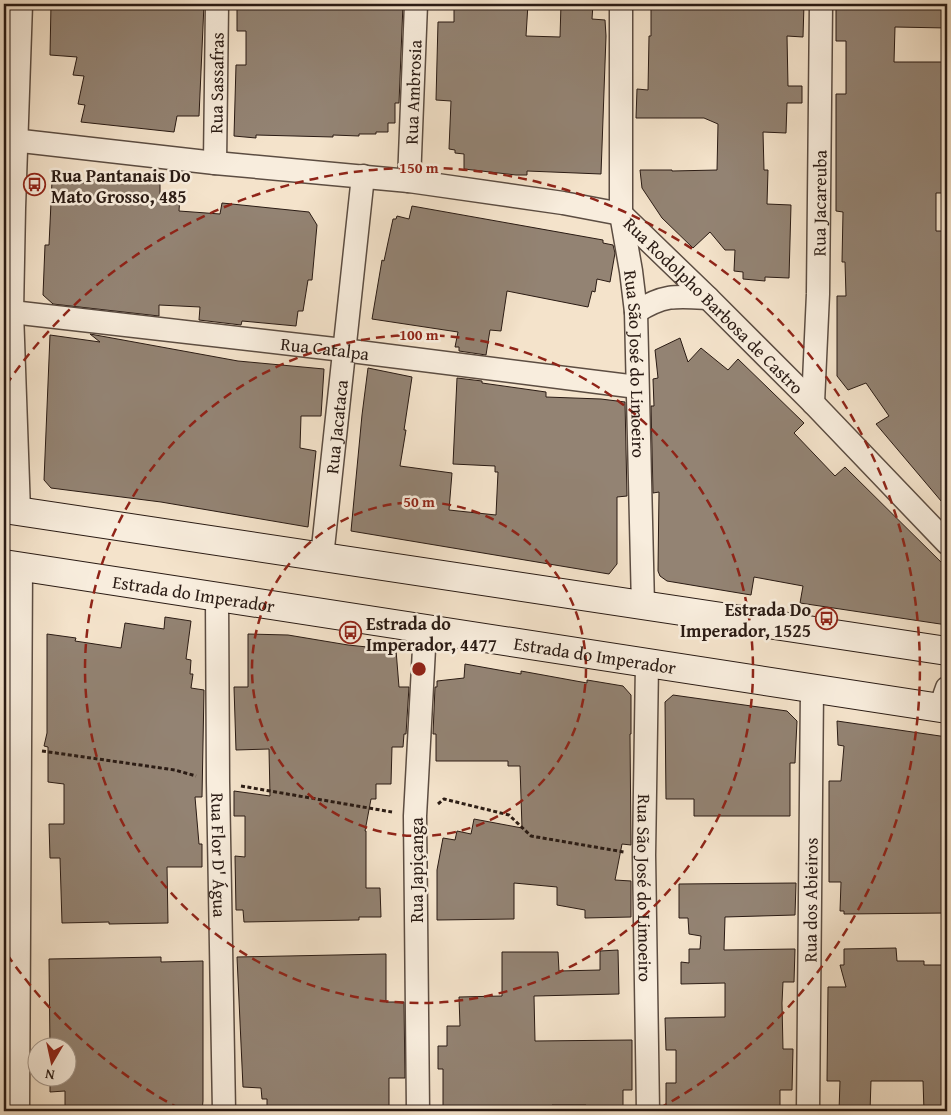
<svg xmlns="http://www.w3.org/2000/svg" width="951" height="1115" font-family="'Gentium Book Plus',serif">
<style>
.building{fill:#938373;stroke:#2a1b14}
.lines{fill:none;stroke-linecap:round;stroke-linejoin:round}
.minor-casing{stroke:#5c4d42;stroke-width:25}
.secondary-casing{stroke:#2a1b14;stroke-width:30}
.path{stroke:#2a1b14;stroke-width:3;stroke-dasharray:4 2.5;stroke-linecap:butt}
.minor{stroke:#f8eddd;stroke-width:22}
.secondary{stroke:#f8eddd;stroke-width:28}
.ring{fill:none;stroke:#8f2418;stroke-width:2.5;stroke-dasharray:9 6}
.labels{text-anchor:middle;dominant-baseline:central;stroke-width:5;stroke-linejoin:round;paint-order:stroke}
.street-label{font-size:18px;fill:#2a1b14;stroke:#f8eddd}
.poi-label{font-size:18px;font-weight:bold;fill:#2a1b14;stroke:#f8eddd;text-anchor:start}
.centre{fill:#8f2418;stroke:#f8eddd;stroke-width:2.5}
.ring-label{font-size:15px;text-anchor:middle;font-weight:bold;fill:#8f2418;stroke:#f8eddd;stroke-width:5;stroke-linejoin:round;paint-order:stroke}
</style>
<rect width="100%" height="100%" fill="#f4e3cb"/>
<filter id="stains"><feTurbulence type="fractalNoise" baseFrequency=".004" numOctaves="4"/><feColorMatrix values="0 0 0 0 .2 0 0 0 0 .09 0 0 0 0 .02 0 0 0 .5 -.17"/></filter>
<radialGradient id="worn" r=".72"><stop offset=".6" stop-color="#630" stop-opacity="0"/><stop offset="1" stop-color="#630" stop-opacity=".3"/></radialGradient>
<g class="building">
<polygon points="51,4 204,4 199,116 177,116 174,132 81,122 85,105 78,104 84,76 73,75 77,57 50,55"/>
<polygon points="237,4 403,4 399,103 395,103 395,123 388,123 388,132 376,132 376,134 359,134 359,136 333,135 333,137 256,135 256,138 234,136 236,65 246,65 246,31 237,31"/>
<polygon points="454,4 528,4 526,36 560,37 561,4 593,4 592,19 605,20 606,36 601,174 527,171 527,175 516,175 464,169 464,154 455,153 455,150 449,149 451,101 436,100 438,22 454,22"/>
<polygon points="651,4 804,4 803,37 787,36 788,86 802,86 802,103 787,103 786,133 763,132 764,170 768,170 767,204 791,205 789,278 765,277 765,281 743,279 743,272 734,271 735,250 725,250 710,232 693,248 662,218 642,188 640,170 672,170 672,171 717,170 718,124 704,118 636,118 637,89 648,90 649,36 651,36"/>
<polygon points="836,4 947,4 947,28 895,27 894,62 947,62 947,193 936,193 936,231 947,231 947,508 876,424 889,416 866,383 848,390 837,376 837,296 846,296 845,262 842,262 843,212 836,211 836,94 846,94 846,41 836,41"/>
<polygon points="86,178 160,180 160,196 180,196 179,211 220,214 222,203 309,212 317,225 312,280 308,280 303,311 298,311 296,326 242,321 241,325 199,320 200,307 159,305 159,316 53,304 43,295 45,245 49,245 52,181 86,183"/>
<polygon points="412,206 603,240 603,243 613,245 615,253 610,282 597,279 595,292 592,291 588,307 507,291 501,331 490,330 486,355 459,351 459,347 455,347 458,332 372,319 382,260 384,261 393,219 396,219 397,216 409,219"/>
<polygon points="90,334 238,361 324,369 321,416 301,416 300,448 316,451 308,527 161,502 51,488 44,480 50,335 100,342"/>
<polygon points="680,338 688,362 701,348 728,370 738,359 804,423 794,433 835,476 845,467 947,568 947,625 800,603 803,586 754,577 751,595 667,581 660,576 658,571 659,492 653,493 651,406 654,406 653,379 658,378 655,350"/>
<polygon points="368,368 412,377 404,430 406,430 400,466 452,473 449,510 496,515 498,472 495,472 495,466 453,464 457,378 482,381 482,383 546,392 546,397 601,399 625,402 627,496 617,497 617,564 609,574 351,531 362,415"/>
<polygon points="165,617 191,621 186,659 191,660 190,674 193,674 191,688 204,690 202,797 195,797 199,844 202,844 202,867 167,867 168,923 109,924 109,922 62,923 60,858 50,858 49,824 64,824 64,784 48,782 48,747 44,746 47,733 47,634 76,638 75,641 121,648 125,623 164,629"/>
<polygon points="248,634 288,635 348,645 396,650 399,687 409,687 406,734 404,734 403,747 392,747 391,784 376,784 376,799 371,799 365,831 366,831 366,888 380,888 381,917 359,917 359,920 244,922 243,910 236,910 235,856 245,857 245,816 234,816 234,791 270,796 269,749 236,750 234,687 248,687"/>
<polygon points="465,664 521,674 521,671 587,683 587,680 623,686 631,695 631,734 630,734 631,845 622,844 615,880 631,881 631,917 585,918 585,910 557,905 557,887 514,883 514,919 437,920 437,870 443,838 455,840 457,831 471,834 474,819 522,828 520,766 508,766 508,761 436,761 436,734 433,734 435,687 437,687 437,681 464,678"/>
<polygon points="673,695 787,711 797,721 795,763 790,763 790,816 694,816 694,799 666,799 665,702"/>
<polygon points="837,721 947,737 947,913 844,914 844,911 840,911 841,882 829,882 829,781 841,781 844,746 838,745"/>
<polygon points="796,883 795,915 725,917 724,950 795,949 794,982 783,982 782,1003 783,1049 793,1049 792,1090 780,1090 780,1111 666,1111 666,1083 676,1083 676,1050 666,1050 665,1018 725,1017 725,983 681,984 681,962 689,963 689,949 700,949 701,936 689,934 688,918 679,918 679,884"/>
<polygon points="896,948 897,961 924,961 924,965 946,965 947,977 947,1111 924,1111 923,1081 871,1081 870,1111 839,1111 840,1081 827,1081 828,987 846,987 840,965 844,965 844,949"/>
<polygon points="618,950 619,994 534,996 535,1041 632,1040 632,1090 623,1090 623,1111 586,1111 586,1105 552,1105 552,1111 534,1111 534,1109 443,1110 443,1069 438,1069 438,1046 447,1046 447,1026 460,1026 459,997 502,996 502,952 558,952 559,971 600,970 600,951"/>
<polygon points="386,954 386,1002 404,1002 405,1078 389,1078 389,1111 267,1111 267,1099 262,1099 261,1088 243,1087 237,957"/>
<polygon points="161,957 161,962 203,961 203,1101 202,1111 65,1111 65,1091 50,1092 50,1078 68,1078 68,1048 50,1048 49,959"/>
</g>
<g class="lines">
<defs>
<g id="minor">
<path id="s1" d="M621,4V214L631,271L636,312L643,606"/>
<path id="s2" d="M4,139L215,163L409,181L563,203L621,214L708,298L813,403L947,543"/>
<path id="s3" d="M215,163L217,4"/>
<path id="s4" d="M409,181L416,4"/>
<path id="s5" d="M12,312L343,350L637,387"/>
<path d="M636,312C664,294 677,296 708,298"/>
<path id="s6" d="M813,403L818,294L821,4"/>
<polyline points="19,511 12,312 14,208 21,4"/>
<path id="s7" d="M322,557L363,176"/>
<path id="s8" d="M217,597L218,782L224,1111"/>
<path id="s9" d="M647,664L644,855L648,1111"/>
<polyline points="940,708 947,688"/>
<polyline points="18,1111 21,567"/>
<polyline points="418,1111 415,816 425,630"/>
<path id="s10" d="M808,1111L812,689"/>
</g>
<g id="secondary">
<polyline points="4,509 947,651"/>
<path id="s11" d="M4,564L947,709"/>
</g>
</defs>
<use href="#minor" class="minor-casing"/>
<use href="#secondary" class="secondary-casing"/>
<g class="path">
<polyline points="42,751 175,770 196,776"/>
<polyline points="241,786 392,812"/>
<polyline points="438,804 444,799 509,815 531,836 624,852"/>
</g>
<use href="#minor" class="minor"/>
<use href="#secondary" class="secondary"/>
</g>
<g class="ring">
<circle cx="419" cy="669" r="167"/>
<circle cx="419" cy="669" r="334"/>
<path d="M180 1109A501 501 0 0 1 6 953M6 385A501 501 0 1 1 658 1109"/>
</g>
<defs>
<symbol id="bus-ring" viewBox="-11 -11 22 22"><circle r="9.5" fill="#f8eddd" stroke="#8f2418" stroke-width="1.5"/><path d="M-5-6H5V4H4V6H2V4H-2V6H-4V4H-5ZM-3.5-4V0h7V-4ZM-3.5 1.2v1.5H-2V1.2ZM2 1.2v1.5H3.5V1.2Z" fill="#8f2418"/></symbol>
</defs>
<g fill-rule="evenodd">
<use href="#bus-ring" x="22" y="172" width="25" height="25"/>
<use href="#bus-ring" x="814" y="606" width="25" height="25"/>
<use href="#bus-ring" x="338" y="620" width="25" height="25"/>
</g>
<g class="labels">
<g class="street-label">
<text stroke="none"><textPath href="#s3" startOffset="80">Rua Sassafras</textPath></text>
<text stroke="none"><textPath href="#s4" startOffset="89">Rua Ambrosia</textPath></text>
<text stroke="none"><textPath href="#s6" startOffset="200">Rua Jacareuba</textPath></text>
<text stroke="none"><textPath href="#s2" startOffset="752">Rua Rodolpho Barbosa de Castro</textPath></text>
<text stroke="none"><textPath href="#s5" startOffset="315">Rua Catalpa</textPath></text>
<text stroke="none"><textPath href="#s1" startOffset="361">Rua São José do Limoeiro</textPath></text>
<text stroke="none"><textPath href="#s7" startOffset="131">Rua Jacataca</textPath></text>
<text stroke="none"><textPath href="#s11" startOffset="192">Estrada do Imperador</textPath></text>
<text stroke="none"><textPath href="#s11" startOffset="598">Estrada do Imperador</textPath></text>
<text stroke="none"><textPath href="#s8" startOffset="258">Rua Flor D' Água</textPath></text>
<text transform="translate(416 870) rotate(-90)">Rua Japiçanga</text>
<text stroke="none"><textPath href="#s9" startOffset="224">Rua São José do Limoeiro</textPath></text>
<text stroke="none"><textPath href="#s10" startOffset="211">Rua dos Abieiros</textPath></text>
</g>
<g class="poi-label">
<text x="51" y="175">Rua Pantanais Do<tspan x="51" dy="21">Mato Grosso, 485</tspan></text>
<text x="811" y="609" text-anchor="end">Estrada Do<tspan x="811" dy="21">Imperador, 1525</tspan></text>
<text x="366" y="623">Estrada do<tspan x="366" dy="21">Imperador, 4477</tspan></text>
</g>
</g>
<circle cx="419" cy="669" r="8" class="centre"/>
<g class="ring-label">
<text x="419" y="173">150 m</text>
<text x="419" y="340">100 m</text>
<text x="419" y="507">50 m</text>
</g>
<rect width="951" height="1115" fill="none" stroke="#f4e3cb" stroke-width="20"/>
<rect x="5" y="5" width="941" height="1105" fill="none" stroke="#2a1b14" stroke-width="2.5"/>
<rect x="10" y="10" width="931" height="1095" fill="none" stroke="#2a1b14"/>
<g transform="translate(52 1062) rotate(189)"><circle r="24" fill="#f8eddd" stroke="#a6998d"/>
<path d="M0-4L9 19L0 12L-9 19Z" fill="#8f2418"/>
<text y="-8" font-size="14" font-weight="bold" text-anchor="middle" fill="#2a1b14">N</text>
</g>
<rect width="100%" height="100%" filter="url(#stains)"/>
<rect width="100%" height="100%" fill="url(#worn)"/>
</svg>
